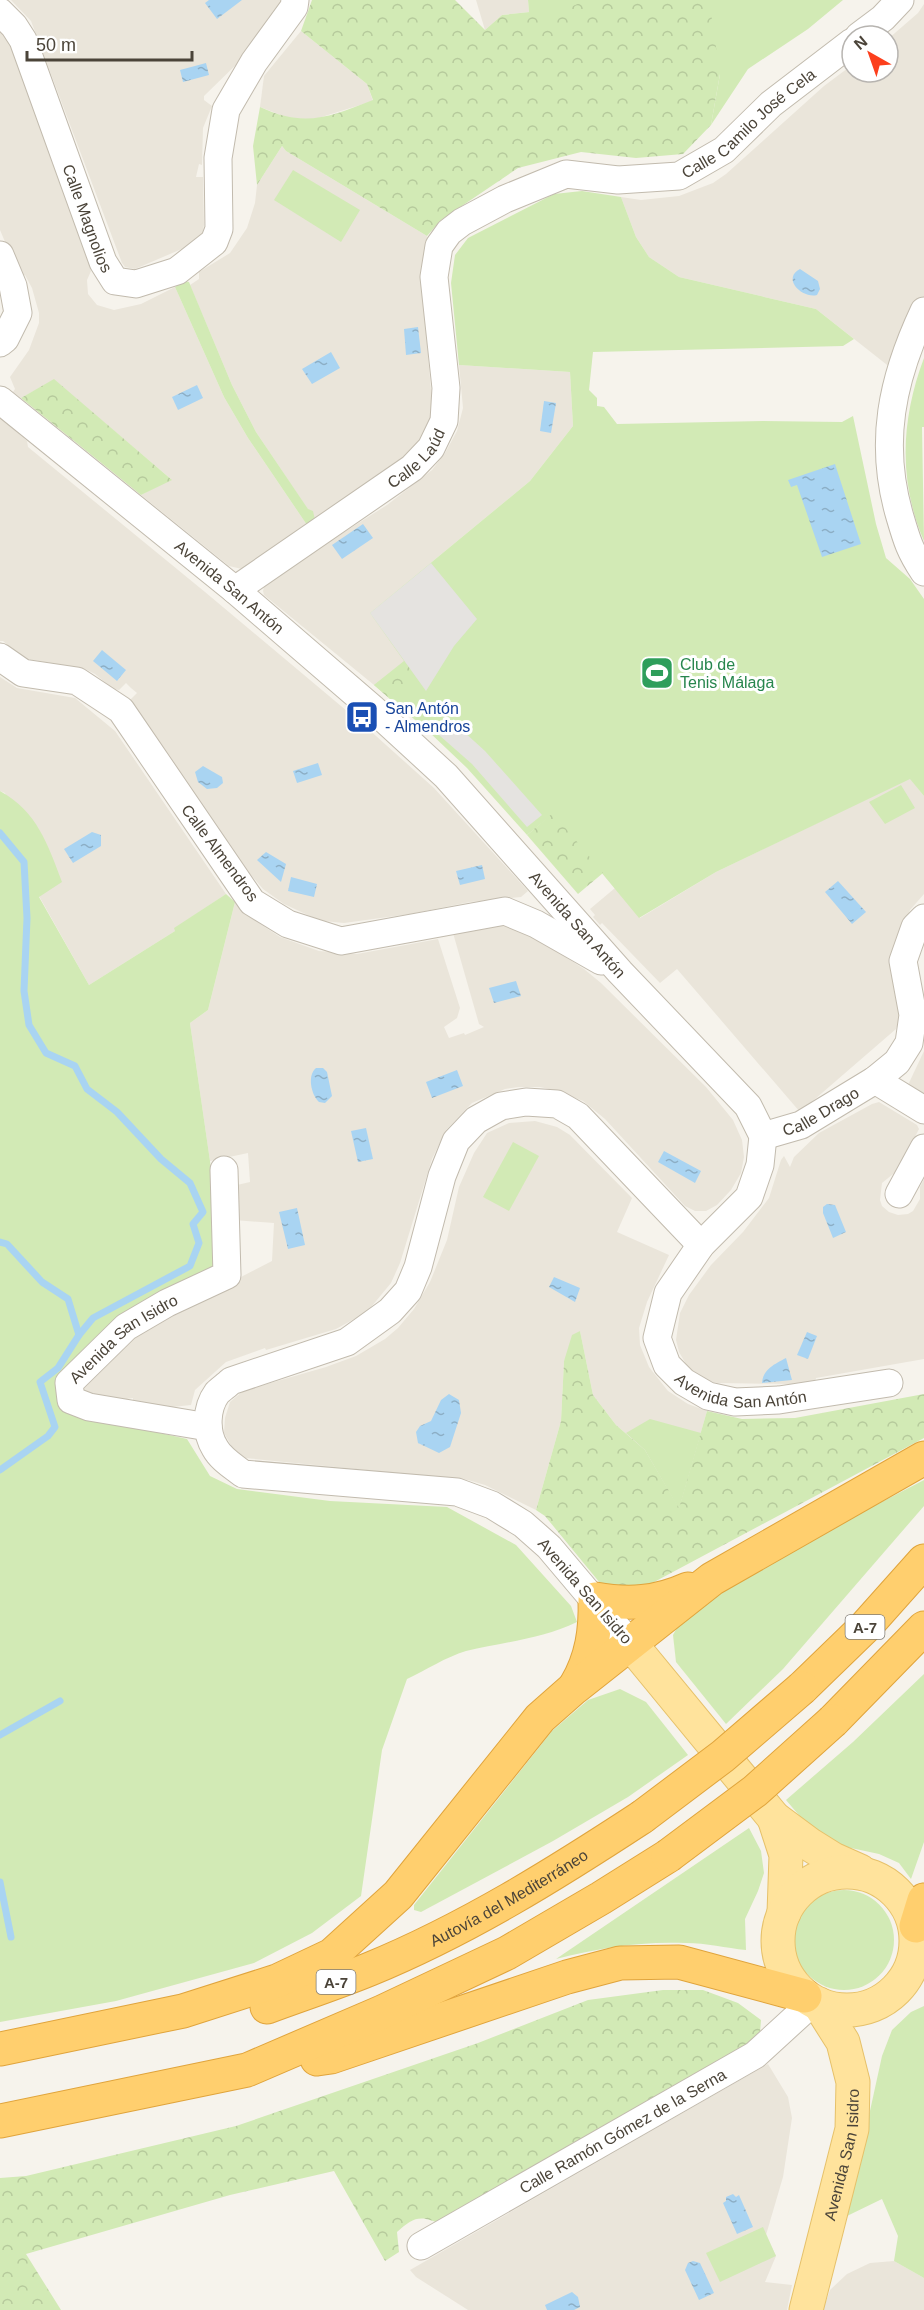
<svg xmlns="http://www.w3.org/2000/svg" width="924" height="2310" font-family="Arial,sans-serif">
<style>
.residential{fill:#eae5da}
.green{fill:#d2eab5}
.forest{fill:url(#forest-crowns)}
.parking{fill:#e5e3e0}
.water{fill:url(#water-ripples)}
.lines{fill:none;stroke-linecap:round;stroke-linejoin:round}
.stream{stroke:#a9d4f2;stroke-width:7}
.minor-casing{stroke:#c2bbae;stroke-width:29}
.major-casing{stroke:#e6c16a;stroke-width:35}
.highway-casing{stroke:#e0a43c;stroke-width:35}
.minor{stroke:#fff;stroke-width:27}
.major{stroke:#ffe39c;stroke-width:33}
.highway{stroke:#ffcf6e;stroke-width:33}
.highway-bridge-casing{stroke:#e0a43c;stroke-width:35;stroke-linecap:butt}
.highway-bridge{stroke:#ffcf6e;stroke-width:33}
.labels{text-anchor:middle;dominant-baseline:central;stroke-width:6;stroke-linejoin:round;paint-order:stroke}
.shield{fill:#fff;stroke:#817c74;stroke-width:1.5}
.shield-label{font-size:15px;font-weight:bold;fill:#4b4439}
.street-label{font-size:16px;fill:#4b4439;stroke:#fff}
.leisure-label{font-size:16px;fill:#27864d;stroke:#fff;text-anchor:start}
.transit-label{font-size:16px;fill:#164399;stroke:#fff;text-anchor:start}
</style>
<defs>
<pattern id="forest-crowns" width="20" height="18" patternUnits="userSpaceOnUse" patternTransform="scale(1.5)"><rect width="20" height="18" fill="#d2eab5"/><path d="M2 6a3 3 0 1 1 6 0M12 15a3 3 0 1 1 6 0" fill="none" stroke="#b6ca9c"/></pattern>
<pattern id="water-ripples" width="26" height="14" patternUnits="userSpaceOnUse" patternTransform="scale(1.5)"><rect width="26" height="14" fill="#a9d4f2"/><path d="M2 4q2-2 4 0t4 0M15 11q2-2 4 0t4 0" fill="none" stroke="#8caec5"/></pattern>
</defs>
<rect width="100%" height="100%" fill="#f6f3ec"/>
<g class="residential">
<polygon points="11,0 286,0 244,57 204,96 204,100 212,106 203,128 202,165 199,164 196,177 203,177 204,225 202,235 191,245 135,269 125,267 122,263 31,21"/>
<polygon points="476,0 528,0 529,12 502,15 485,30"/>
<polygon points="924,4 924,297 914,312 891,368 816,309 679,277 649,257 636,237 621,197 641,200 679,196 713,183 726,174 824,86 852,65 852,72 888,72 888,39 918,13"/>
<polygon points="0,25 9,37 81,237 91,271 87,280 88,294 97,305 114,310 141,304 175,287 224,397 248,438 307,525 242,569 229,566 141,495 171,479 54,380 21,398 13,392 15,389 10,377 29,350 39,323 39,313 32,288 25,275 20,277 0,230"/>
<polygon points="301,31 367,84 373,101 312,120 286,117 260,107 264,76"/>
<polygon points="282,146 286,151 427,236 422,284 432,402 431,419 426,433 413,452 315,520 256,432 232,385 190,285 199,279 199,272 230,253 247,228 255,203 257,185"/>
<polygon points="459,365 570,372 573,426 530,481 370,613 405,661 374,685 264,595 263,591 264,587 308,555 387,505 432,470 445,453 457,431 463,408"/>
<polygon points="0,417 27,441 28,447 205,592 366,727 434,788 528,891 521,897 470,902 410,914 344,923 323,921 312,917 284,904 263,889 237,859 167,752 141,716 129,701 137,693 131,688 126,683 119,690 113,689 95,674 85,669 27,659 19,655 3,641 0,641"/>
<polygon points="0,677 17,688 75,698 115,731 226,894 175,928 175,931 89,985 39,896 5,793 0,791"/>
<polygon points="910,778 924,796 924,894 910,910 892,955 901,1015 896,1029 800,1112 677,969 660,983 602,923 600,925 593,917 595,915 590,909 615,888 640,918 716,872"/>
<polygon points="235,902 254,920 280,937 319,951 357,954 438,939 460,1008 457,1018 444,1027 449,1038 464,1033 465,1035 484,1027 479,1024 453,933 496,923 519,927 584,969 601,983 706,1087 733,1120 742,1140 744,1157 741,1173 731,1190 717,1205 706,1211 695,1211 685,1206 605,1119 583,1101 558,1091 540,1087 519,1087 505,1089 472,1103 446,1130 432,1159 400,1263 391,1283 367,1312 336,1329 266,1350 265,1348 226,1362 195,1390 191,1405 163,1408 133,1405 133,1398 114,1401 81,1391 86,1380 136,1331 272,1261 274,1223 234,1220 237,1185 250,1182 248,1153 210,1161 190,1023 208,1010"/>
<polygon points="924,1051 924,1094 908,1085"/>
<polygon points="879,1102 917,1125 919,1129 898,1170 882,1183 880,1200 882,1206 889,1212 898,1215 908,1214 913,1211 920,1199 920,1187 924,1179 924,1359 816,1378 815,1382 791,1384 718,1383 709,1381 690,1371 679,1352 676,1340 680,1313 689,1295 711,1265 743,1232 769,1198 781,1160 784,1156 790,1167 794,1157 819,1133 872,1104"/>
<polygon points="535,1121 557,1127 570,1135 632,1198 617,1232 669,1255 647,1302 639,1328 640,1345 649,1367 668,1391 688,1404 707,1411 679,1509 645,1450 616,1425 593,1395 580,1331 564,1361 561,1421 536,1510 485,1485 468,1480 245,1458 232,1447 224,1433 225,1418 230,1402 243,1391 326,1367 356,1356 385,1339 398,1328 414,1309 430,1282 447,1240 459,1187 474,1153 487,1133 509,1123"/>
<polygon points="768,2064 788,2097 792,2118 783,2177 766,2235 776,2256 765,2282 792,2285 787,2310 468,2310 416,2277 410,2270"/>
<polygon points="894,2261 924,2278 924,2310 823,2310 830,2290 847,2274 870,2263"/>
</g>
<g class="green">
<polygon points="528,0 843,0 808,29 748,69 711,125 720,74 536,12 529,12"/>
<polygon points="293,170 360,210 341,242 274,200"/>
<polygon points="582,191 621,197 636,237 649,257 679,277 816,309 854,339 843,346 593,352 589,390 597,398 597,406 604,407 617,424 763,421 842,422 853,416 876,524 886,558 910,579 924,599 924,796 910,779 716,872 639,918 553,814 527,835 467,768 428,731 374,685 404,661 370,613 530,481 573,426 570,372 459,365 451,283 455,255 468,238 554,194"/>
<polygon points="185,281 189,282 232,385 256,432 308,509 313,511 315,520 307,525 248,438 224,397 175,287"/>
<path d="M924,358V427H922L924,541C898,481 901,419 924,358Z"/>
<polygon points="901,785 915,808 885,824 869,802"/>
<path d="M0,791C37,811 48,845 62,882L39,897L89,985L175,931L174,928L226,894L235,902L208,1010L190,1023L210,1161L219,1251L212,1271C154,1301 95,1323 59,1380L80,1415L187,1439L210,1476L237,1489L330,1501L447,1507L516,1545L571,1606L577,1622C542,1639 503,1642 466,1651C446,1657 426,1670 407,1679L382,1750L361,1896L312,1933L254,1963L116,2001L0,2022Z"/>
<polygon points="513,1142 539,1156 509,1211 483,1197"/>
<polygon points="650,1419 701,1433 679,1509 645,1450 626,1433"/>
<polygon points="924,1480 924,1506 783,1669 726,1724 676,1662 673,1635 684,1615 706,1593"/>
<polygon points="924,1674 924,1842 911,1879 899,1863 879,1854 837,1845 815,1834 786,1800 853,1742"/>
<polygon points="620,1689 646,1702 688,1755 628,1797 553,1841 421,1912 414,1910 414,1905 552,1731 588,1700"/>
<path d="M749,1828L761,1851L764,1873L758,1891L745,1919L746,1950C726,1948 706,1943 686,1943C641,1941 598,1948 556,1959Z"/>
<circle cx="844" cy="1940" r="50"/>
<polygon points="924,2006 924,2278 894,2261 898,2236 882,2199 847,2216 882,2056 892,2030 911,2012"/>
<polygon points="763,2227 776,2256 720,2282 706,2253"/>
</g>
<g class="forest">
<path d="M312,0H455L485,30L502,15L568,8L587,0H709L720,74L711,125L683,154L636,158L581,152L518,168L441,220L427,236L286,151L282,146L257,185L253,146L260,107C305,128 329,117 373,100L367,84L301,31Z"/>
<polygon points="54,379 172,480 141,495 21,398"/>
<polygon points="405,661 418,679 398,706 374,685"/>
<polygon points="553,813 603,873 578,894 527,835"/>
<polygon points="580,1331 593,1395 616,1425 645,1450 679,1508 707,1411 742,1419 795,1418 924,1394 924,1438 641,1589 600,1583 545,1516 536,1510 561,1421 564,1361 572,1335"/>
<path d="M663,1990H703L738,2003L761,2020L760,2033L754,2042L442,2225C421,2214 413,2217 397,2232L399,2252L385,2261L334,2171L230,2195L26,2254L61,2310H0V2178L26,2176L236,2126L478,2043L588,2000Z"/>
</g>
<g class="parking">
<polygon points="431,563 477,619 454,646 426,691 370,613"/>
<polygon points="452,721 485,751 542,815 527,827 472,764 439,735"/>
</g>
<g class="water">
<polygon points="209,0 242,0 217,19 205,3"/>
<polygon points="206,63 209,75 183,82 180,70"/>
<path d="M800,269L818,281L820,289L817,295C803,299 781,279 800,269Z"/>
<polygon points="418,327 421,353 406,355 404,329"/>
<polygon points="331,352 340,368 312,384 302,369"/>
<polygon points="197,385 203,398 178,410 172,397"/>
<polygon points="544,401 556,403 551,433 540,431"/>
<polygon points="835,464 861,544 822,557 797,485 791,487 788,480"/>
<polygon points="363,524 373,538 342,559 332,545"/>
<polygon points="102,650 126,670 117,681 93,661"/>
<polygon points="318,763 322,775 297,783 293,771"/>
<polygon points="203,766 222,777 223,783 217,788 207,789 198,782 195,772"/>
<polygon points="92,832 101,835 101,846 73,863 64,849"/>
<polygon points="266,852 286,864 281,882 257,860"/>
<polygon points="482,865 485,879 460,885 456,871"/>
<polygon points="291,877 317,884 314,897 288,891"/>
<polygon points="838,881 866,912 852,924 825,892"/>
<polygon points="516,981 521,996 494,1003 489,988"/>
<path d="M316,1068H323L327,1072L332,1096L325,1103L319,1102C311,1095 307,1075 316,1068Z"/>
<polygon points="457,1070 463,1086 432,1098 426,1082"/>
<polygon points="366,1128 373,1159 358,1162 351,1131"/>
<polygon points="664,1151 701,1171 695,1183 658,1162"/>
<polygon points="827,1204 835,1205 846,1232 833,1238 823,1213 823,1207"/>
<polygon points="297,1208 305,1245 288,1249 279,1212"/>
<polygon points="554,1277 580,1288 575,1302 549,1287"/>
<polygon points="807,1332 817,1336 808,1359 797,1355"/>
<path d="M786,1358L792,1380L762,1383C763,1369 775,1364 786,1358Z"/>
<polygon points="449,1394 459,1400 461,1413 450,1447 439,1453 418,1443 416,1432 420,1426 431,1421 441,1400"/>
<polygon points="733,2194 736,2197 739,2195 753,2227 737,2234 723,2203 726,2201 726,2197"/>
<polygon points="693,2261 700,2263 714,2293 699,2300 685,2270 688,2263"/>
<polygon points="572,2292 578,2297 580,2307 574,2310 547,2310 545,2305"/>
</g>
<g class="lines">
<g class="stream">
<polyline points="0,833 24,862 27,918 24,991 29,1025 46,1053 75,1066 87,1089 117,1112 161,1159 190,1183 203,1212 193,1224 199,1243 190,1266 93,1318 79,1335 58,1368 40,1382 55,1427 48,1436 0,1470"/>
<polyline points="0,1242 7,1244 42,1282 68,1299 79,1335"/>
<polyline points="0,1735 60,1701"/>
<polyline points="0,1882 11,1937"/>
</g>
<defs>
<g id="minor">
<path id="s1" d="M0,12L14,26L23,40L103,262L115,281L136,284L177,271L214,242L219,229L218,158L226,110L254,62L294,7L295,0"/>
<polyline points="859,36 883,18 900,0"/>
<polyline points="0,255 13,286 18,313 5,339 0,343"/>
<path d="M924,311C892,379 878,443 900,517C907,541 910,551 924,572"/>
<path id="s2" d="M0,400L235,590L372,708L446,776L620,972L748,1106L763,1136L760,1165L749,1197L701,1245L668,1293L657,1338L667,1365L684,1382L708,1396L735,1402L779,1400L889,1383"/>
<path id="s3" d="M235,590L412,468L431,448L444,421L446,388L434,277L439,246L449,232L462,222L505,199L566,174L618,180L679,176L724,150L771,104L852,42"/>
<polyline points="0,657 23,673 77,681 121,710 252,902 288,924 341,941 505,911 536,924 601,961"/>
<polyline points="875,1080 924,1110"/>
<path id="s4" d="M763,1136L801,1125L875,1080L897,1062L909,1043L913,1015L903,961L915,927L924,918"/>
<polyline points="899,1194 924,1148"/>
<path id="s5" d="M208,1427L89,1407L71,1400L69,1383L126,1327L167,1303L227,1275L224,1170"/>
<path d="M630,1643L549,1547L523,1524L492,1505L457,1492L243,1474C233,1466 221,1459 215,1448C205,1432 206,1408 217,1393C221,1389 227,1385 231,1381L347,1342L390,1311L408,1291L418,1267L442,1176L456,1141L476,1120L501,1106L526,1102L557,1104L578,1116L701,1245"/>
<path id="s6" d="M421,2246L755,2055L813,2002"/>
</g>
<g id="major">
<polyline points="630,1643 774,1818 809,1844 833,1859 860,1871"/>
<polyline points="774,1818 786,1855 784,1913"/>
<circle cx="847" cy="1941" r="69"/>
<path id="s7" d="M806,2310L852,2129L853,2082L843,2042L819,2004"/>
</g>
<g id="highway">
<path d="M576,1685C592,1658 596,1630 595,1599C629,1605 657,1603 688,1589"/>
<polyline points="802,1688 866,1626 924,1561"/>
<polyline points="833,1721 924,1628"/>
<polyline points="916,1926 924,1900"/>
<path id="s8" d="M267,2007C302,1994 336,1983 370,1969C467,1929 555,1874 642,1817"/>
<polyline points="0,2049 183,2011 277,1981 332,1955 398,1895 540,1718 574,1688 712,1579 924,1458"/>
<polyline points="317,2059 331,2057 567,1977 620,1963 679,1962 805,1996"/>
<polyline points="0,2121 247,2070 382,2012 507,1953 601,1898 668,1856"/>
</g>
</defs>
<use href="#minor" class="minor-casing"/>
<use href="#major" class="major-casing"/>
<use href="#highway" class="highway-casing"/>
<use href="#minor" class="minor"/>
<use href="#major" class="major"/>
<use href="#highway" class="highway"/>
<defs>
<g id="highway-bridge">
<polyline points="642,1817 723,1756 802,1688"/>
<polyline points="668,1856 755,1791 833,1721"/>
</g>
</defs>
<use href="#highway-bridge" class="highway-bridge-casing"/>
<use href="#highway-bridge" class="highway-bridge"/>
</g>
<defs>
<symbol id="stadium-square" viewBox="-11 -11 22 22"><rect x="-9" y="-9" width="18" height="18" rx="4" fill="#2e9e5b" stroke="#fff"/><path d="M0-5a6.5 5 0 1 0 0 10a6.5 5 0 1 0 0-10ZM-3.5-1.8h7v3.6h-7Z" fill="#fff"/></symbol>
<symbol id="bus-square" viewBox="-11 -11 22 22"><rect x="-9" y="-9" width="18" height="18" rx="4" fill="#1a4fb4" stroke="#fff"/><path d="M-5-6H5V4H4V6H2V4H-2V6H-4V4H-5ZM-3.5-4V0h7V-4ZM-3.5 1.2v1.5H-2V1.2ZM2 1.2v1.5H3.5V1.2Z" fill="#fff"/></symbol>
</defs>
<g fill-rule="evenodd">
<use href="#stadium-square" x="638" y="654" width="38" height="38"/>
<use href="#bus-square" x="343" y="698" width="38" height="38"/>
</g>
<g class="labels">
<g class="shield">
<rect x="845.5" y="1615" width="39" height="24" rx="4.5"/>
<rect x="316.5" y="1970" width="39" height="24" rx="4.5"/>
</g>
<g class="shield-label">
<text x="865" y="1627">A-7</text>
<text x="336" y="1982">A-7</text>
</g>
<g class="street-label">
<text stroke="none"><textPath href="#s3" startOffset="798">Calle Camilo José Cela</textPath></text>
<text stroke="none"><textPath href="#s1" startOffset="226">Calle Magnolios</textPath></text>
<text stroke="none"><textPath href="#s3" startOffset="225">Calle Laúd</textPath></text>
<text stroke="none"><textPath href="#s2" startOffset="296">Avenida San Antón</textPath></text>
<text transform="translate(220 853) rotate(53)">Calle Almendros</text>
<text stroke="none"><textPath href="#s2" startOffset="782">Avenida San Antón</textPath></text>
<text stroke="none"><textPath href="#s4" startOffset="63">Calle Drago</textPath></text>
<text stroke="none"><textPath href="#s5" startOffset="228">Avenida San Isidro</textPath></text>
<text stroke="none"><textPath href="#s2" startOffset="1412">Avenida San Antón</textPath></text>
<text transform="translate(585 1591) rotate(49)">Avenida San Isidro</text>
<text stroke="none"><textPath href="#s8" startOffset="266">Autovía del Mediterráneo</textPath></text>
<text stroke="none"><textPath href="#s6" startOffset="232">Calle Ramón Gómez de la Serna</textPath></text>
<text stroke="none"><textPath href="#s7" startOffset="160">Avenida San Isidro</textPath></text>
</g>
<g class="leisure-label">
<text x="680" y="664">Club de<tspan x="680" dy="18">Tenis Málaga</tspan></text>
</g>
<g class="transit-label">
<text x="385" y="708">San Antón<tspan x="385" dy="18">- Almendros</tspan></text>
</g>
</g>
<g transform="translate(870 54) rotate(320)"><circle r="28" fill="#ffffff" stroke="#b7b4b0" stroke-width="1.5"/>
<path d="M0-4.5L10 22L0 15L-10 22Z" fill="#fc3f1d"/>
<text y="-9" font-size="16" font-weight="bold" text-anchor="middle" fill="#4b4439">N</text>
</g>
<path d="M27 51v9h165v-9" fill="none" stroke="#4b4439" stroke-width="3"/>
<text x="36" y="51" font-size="18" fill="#4b4439" stroke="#ffffff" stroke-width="4.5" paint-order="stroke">50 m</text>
</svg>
